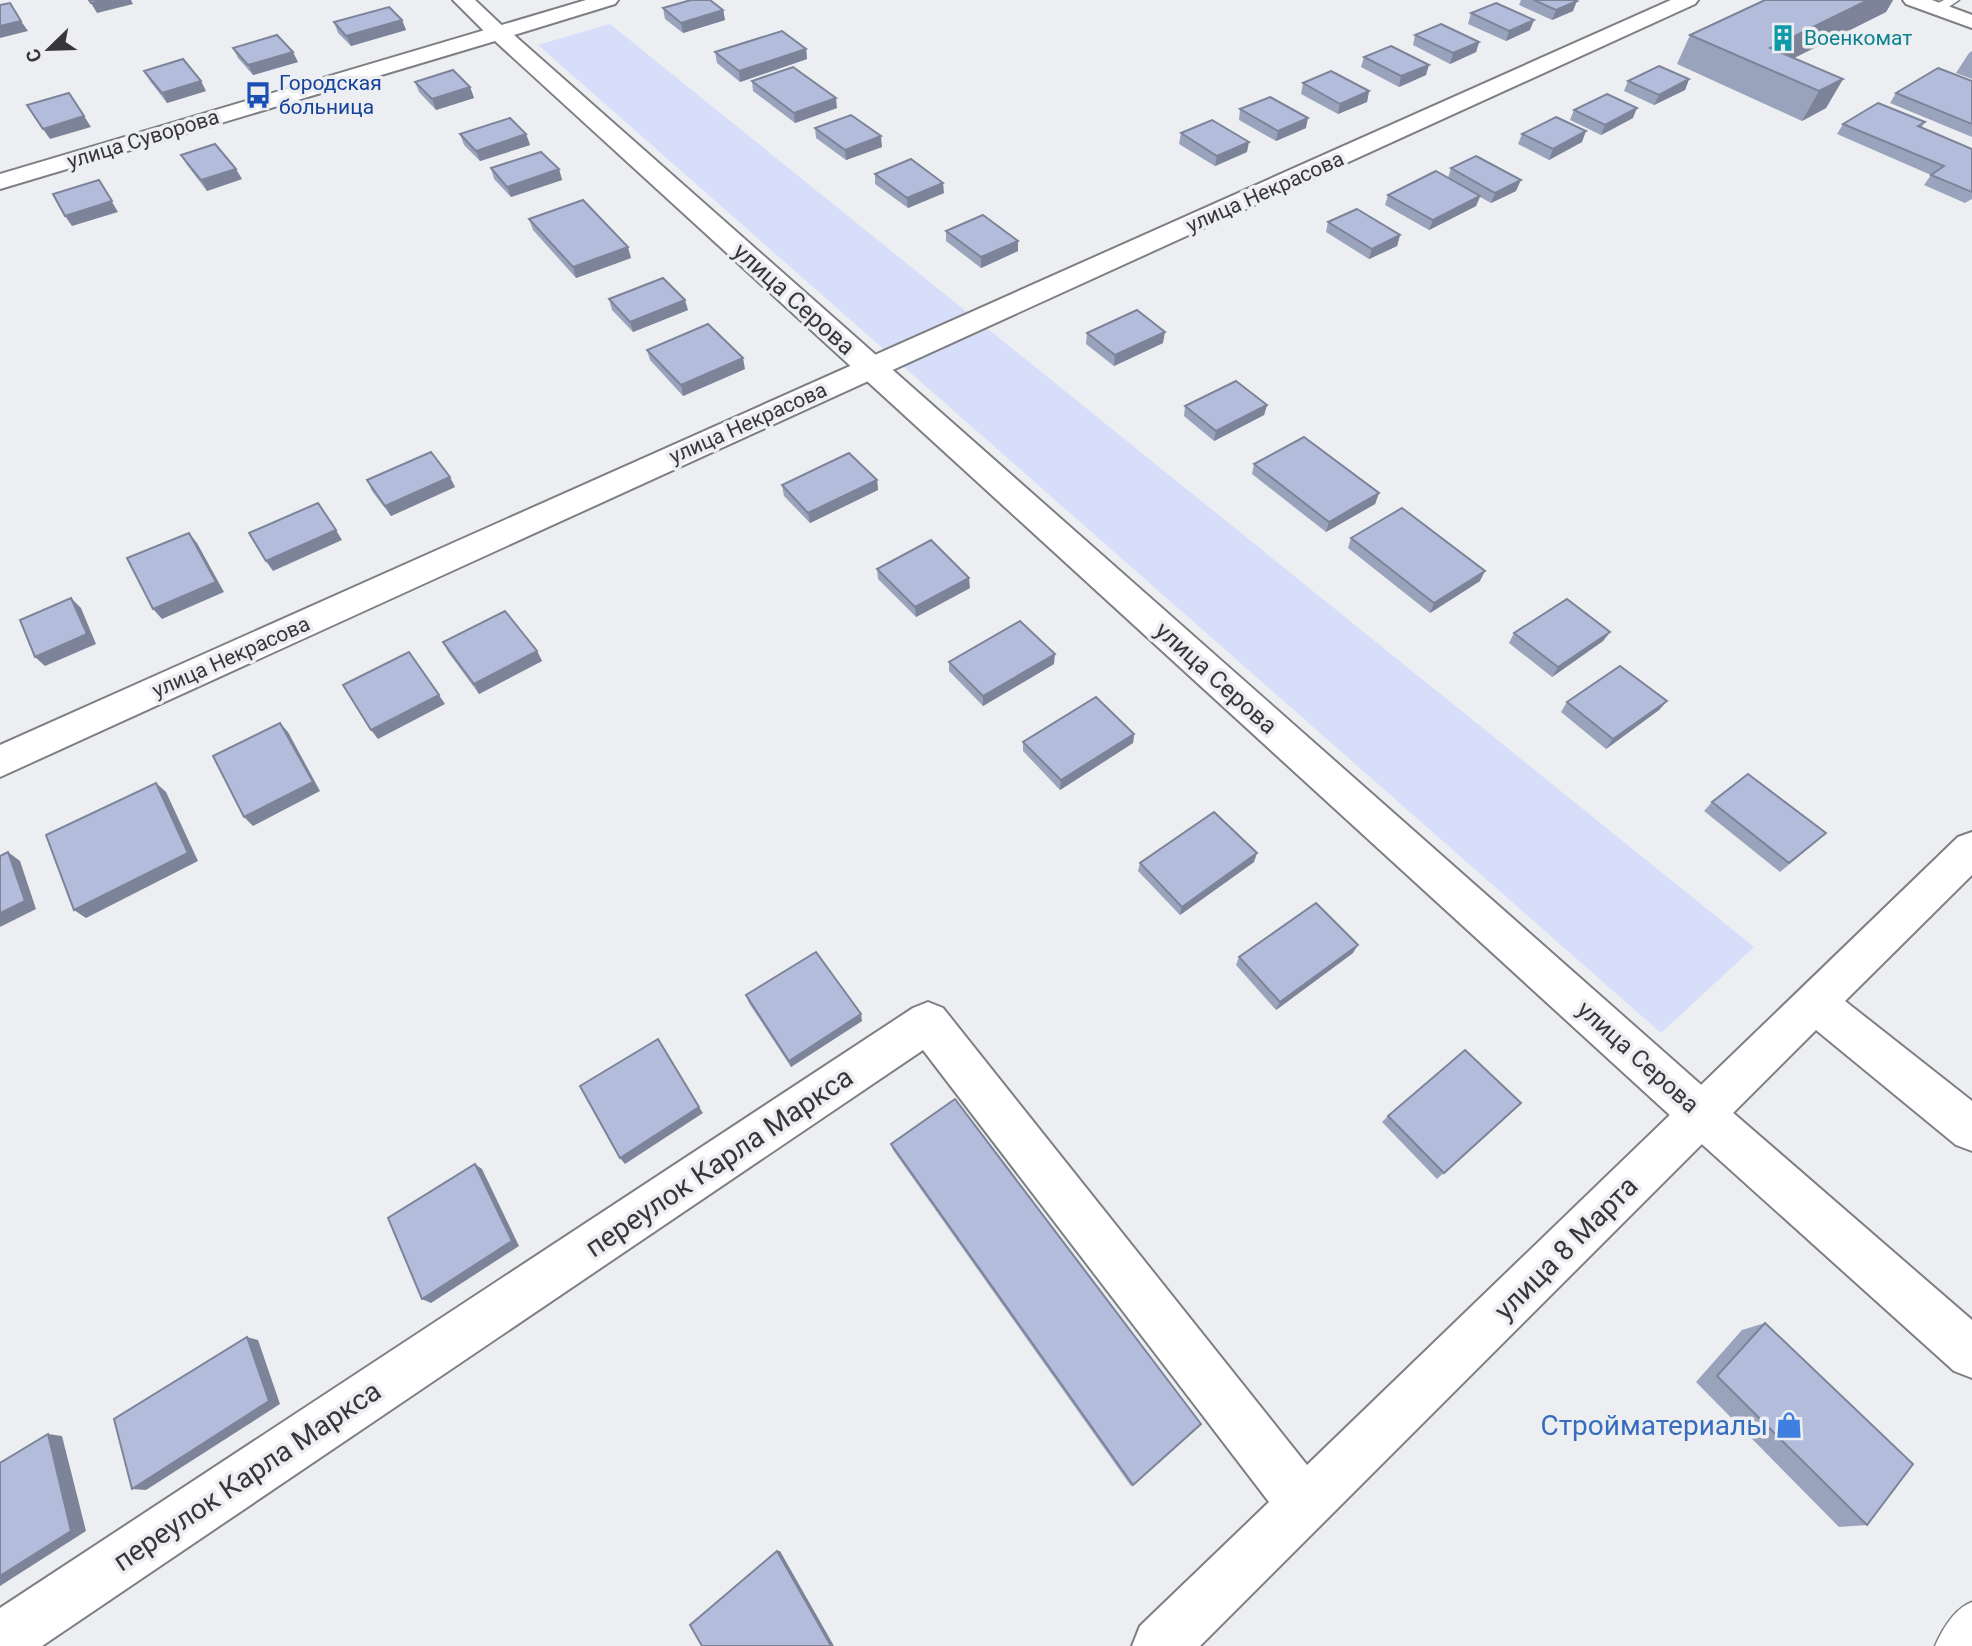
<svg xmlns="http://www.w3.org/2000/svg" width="1972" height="1646" font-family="Roboto,sans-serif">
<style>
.green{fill:#d6def9}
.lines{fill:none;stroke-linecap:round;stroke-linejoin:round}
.lane-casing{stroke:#7e7f83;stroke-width:3}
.street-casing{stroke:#7e7f83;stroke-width:4}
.secondary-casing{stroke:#7e7f83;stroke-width:4}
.lane{fill:#fff;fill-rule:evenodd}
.street{fill:#fff;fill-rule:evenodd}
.secondary{fill:#fff;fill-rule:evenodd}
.wall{fill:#9aa3bc}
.shaded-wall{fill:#7d8499}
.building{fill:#b3bddb;stroke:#7d8499;stroke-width:2}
.labels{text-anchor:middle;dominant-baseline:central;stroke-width:7;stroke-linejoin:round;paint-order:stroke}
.far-culture-label{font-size:21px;fill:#0d838f;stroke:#eceef2;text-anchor:start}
.far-transit-label{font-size:21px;fill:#164399;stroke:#eceef2;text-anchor:start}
.far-street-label{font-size:21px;fill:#373739;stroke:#eceef2}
.street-label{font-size:24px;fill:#373739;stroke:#eceef2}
.near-street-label{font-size:28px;fill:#373739;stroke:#eceef2}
.near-shop-label{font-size:28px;fill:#366cbe;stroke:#eceef2;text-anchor:end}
</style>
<rect width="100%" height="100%" fill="#eceef2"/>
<polygon class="green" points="610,24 1754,947 1661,1033 538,45"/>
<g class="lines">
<defs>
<g id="lane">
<polygon points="1944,0 1959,0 1941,12 1933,12 1933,6"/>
<path d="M1972,1602V1646H1935C1943,1628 1954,1609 1972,1602Z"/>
</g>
<g id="street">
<polygon points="453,0 475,0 510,33 507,38 491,38"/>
<polygon points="1671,0 1698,0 1695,4 0,777 0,745"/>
<polygon points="1903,0 1932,0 1972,15 1972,28 1906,4"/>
<polygon points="1972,832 1972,875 1845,1001 1972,1101 1972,1151 1956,1145 1816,1030 1200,1646 1132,1646 1140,1626 1269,1502 923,1050 42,1646 0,1646 0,1608 913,1008 928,1002 943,1008 1307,1465 1958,837"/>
</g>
<polygon id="secondary" points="586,0 618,0 615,4 514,35 1716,1098 1972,1320 1972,1378 1954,1371 1684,1128 495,41 0,189 0,174"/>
</defs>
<use href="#lane" class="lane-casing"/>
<use href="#street" class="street-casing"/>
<use href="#secondary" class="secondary-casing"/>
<use href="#lane" class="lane"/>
<use href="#street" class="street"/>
<use href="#secondary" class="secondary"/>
</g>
<g class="wall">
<polygon points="1521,0 1574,0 1573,11 1552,20 1519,5"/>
<polygon points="1765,0 1893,0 1886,12 1794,58 1843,79 1826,108 1802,121 1677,64 1690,35"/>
<polygon points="663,8 723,10 725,20 683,33 665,19"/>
<polygon points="1471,13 1530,30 1506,41 1468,24"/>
<polygon points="402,20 406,30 351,46 338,33 334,22"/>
<polygon points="1415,35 1479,42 1476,52 1450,64 1413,45"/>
<polygon points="233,48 298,62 253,75 238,58"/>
<polygon points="806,49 807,59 740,82 717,63 715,52"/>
<polygon points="1972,51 1972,79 1956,73 1969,53"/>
<polygon points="1364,57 1426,75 1399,87 1361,67"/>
<polygon points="144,71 206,91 167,103 150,81"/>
<polygon points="1689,79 1685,90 1654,105 1624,91 1628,81"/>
<polygon points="752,81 837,108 795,123 753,91"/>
<polygon points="1972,81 1972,137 1890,103 1896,93"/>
<polygon points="415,82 470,87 474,98 436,110 419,92"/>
<polygon points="1303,83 1369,91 1367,102 1338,114 1301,94"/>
<polygon points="1240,109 1306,128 1276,141 1239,120"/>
<polygon points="1574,110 1633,118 1601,135 1570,120"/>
<polygon points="1925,122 1921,128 1972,149 1972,199 1965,203 1924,185 1931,175 1837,134 1843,124"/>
<polygon points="815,128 882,147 846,160 816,138"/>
<polygon points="1181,133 1247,152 1215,166 1179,144"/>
<polygon points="460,134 526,134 530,145 480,161 464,145"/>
<polygon points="1522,134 1582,142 1549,160 1518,144"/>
<polygon points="181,155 242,179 207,191 187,165"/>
<polygon points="491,168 559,169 562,180 511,197 494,179"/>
<polygon points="1451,168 1516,191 1491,203 1480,197 1476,206 1429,230 1385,205 1388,195 1448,178"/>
<polygon points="875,174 944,193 908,208 875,184"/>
<polygon points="529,219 631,258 576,278 533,230"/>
<polygon points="1328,222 1400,235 1397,246 1369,259 1326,232"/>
<polygon points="946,231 1018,251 981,268 946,241"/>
<polygon points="609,299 688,310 633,332 612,310"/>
<polygon points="1087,333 1163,343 1114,366 1086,344"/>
<polygon points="647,350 745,369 683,396 650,360"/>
<polygon points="1267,405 1264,415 1214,441 1184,416 1185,406"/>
<polygon points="1254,464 1379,493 1375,504 1326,532 1252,474"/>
<polygon points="367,480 455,487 391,516 372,491"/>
<polygon points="877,480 878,490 810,523 784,496 782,485"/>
<polygon points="1351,538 1480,581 1430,613 1348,548"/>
<polygon points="877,569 970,588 916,617 878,579"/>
<polygon points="1610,632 1603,641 1552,677 1509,643 1514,633"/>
<polygon points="443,642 537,651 542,661 479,694 448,652"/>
<polygon points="949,662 1054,664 983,706 949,671"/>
<polygon points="1667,701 1659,710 1606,749 1561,712 1567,702"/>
<polygon points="1134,734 1133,743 1060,790 1023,751 1023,742"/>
<polygon points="1712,802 1816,842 1780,872 1704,811"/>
<polygon points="1254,862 1180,915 1138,871 1140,863"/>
<polygon points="1353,953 1276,1010 1236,965 1239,957"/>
<polygon points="746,995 862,1021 791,1067 749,1003"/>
<polygon points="1521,1103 1437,1179 1382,1122 1388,1116"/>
<polygon points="891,1144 1133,1485 1131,1486 893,1150"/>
<polygon points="1765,1323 1867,1525 1839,1527 1696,1382 1742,1330"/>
</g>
<g class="shaded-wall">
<polygon points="104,0 131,0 133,4 97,13 91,3"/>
<polygon points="1868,0 1893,0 1886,12 1770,70 1770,48"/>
<polygon points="1577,1 1573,11 1552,20 1556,10"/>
<polygon points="723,10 725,20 683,33 681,23"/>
<polygon points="402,20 406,30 351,46 346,36"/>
<polygon points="1534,20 1530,30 1506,41 1509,31"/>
<polygon points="21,21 28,31 0,38 0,26"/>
<polygon points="1479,42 1476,52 1450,64 1453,53"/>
<polygon points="806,49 807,59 740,82 739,71"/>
<polygon points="293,52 298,62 253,75 248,65"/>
<polygon points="1429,65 1426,75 1399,87 1401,76"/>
<polygon points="1689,79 1685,90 1654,105 1659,95"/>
<polygon points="1843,79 1826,108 1802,121 1819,91"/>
<polygon points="201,81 206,91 167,103 162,93"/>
<polygon points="470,87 474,98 436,110 432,99"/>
<polygon points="1369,91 1367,102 1338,114 1340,104"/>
<polygon points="836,98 837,108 795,123 794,113"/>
<polygon points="1637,108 1633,118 1601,135 1605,125"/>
<polygon points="84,116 91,127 50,139 43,129"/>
<polygon points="1308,118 1306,128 1276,141 1278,131"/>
<polygon points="1586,131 1582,142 1549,160 1553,149"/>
<polygon points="526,134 530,145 480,161 476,151"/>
<polygon points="881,136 882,147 846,160 845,150"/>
<polygon points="1249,142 1247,152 1215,166 1217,156"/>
<polygon points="236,169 242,179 207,191 201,180"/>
<polygon points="559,169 562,180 511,197 507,187"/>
<polygon points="99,180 118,212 72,226 65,216"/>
<polygon points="1521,180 1516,191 1491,203 1495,193"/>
<polygon points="943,183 944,193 908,208 907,198"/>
<polygon points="1480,196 1476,206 1429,230 1433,220"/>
<polygon points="1400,235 1397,246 1369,259 1372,249"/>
<polygon points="1018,241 1018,251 981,268 981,257"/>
<polygon points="628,247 631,258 576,278 573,267"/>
<polygon points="685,300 688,310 633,332 630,322"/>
<polygon points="1165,332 1163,343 1114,366 1115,355"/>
<polygon points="743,358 745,369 683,396 681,385"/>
<polygon points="1267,405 1264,415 1214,441 1216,431"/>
<polygon points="450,477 455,487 391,516 385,506"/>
<polygon points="877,480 878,490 810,523 808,513"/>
<polygon points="1379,493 1375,504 1326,532 1329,522"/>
<polygon points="336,530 342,540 273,571 266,561"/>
<polygon points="189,533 197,543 224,592 162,619 153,609"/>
<polygon points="1485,571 1480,581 1430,613 1434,603"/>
<polygon points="969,578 970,588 916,617 915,607"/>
<polygon points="71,598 81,608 96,644 45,666 35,657"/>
<polygon points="1610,632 1603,641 1552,677 1558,667"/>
<polygon points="537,651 542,661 479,694 474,684"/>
<polygon points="1055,654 1054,664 983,706 983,696"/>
<polygon points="439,695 445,704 378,739 371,730"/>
<polygon points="1667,701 1659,710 1606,749 1613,739"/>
<polygon points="280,723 288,732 320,791 253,826 244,817"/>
<polygon points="1134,734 1133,743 1060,790 1061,780"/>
<polygon points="156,783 166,792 198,861 86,918 74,910"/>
<polygon points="8,852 20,861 36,909 0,927 0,913"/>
<polygon points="1257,853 1254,862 1180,915 1182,907"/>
<polygon points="1358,945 1353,953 1276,1010 1280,1002"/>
<polygon points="861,1014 862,1021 791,1067 789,1061"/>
<polygon points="699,1107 703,1113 625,1164 620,1158"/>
<polygon points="475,1164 482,1169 519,1246 431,1303 422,1299"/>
<polygon points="247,1337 258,1340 280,1404 146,1490 132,1489"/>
<polygon points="48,1434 62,1436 86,1531 0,1586 0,1576"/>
<polygon points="777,1551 780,1551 834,1646 831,1646"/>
</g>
<g class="building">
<polygon points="89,0 104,0 91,3"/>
<polygon points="691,0 710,0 723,10 681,23 663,8"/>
<polygon points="1534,0 1574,0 1577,1 1556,10"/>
<polygon points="1765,0 1868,0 1770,48 1843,79 1819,91 1690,35"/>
<polygon points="10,3 21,21 0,26 0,5"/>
<polygon points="1496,3 1534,20 1509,31 1471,13"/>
<polygon points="389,7 402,20 346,36 334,22"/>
<polygon points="1441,24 1479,42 1453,53 1415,35"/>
<polygon points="782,31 806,49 739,71 715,52"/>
<polygon points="277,35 293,52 248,65 233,48"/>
<polygon points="1391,46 1429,65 1401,76 1364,57"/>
<polygon points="183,59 201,81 162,93 144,71"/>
<polygon points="1659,66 1689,79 1659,95 1628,81"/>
<polygon points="793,67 836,98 794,113 752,81"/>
<polygon points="1938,68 1972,81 1972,124 1896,93"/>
<polygon points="453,70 470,87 432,99 415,82"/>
<polygon points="1331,71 1369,91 1340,104 1303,83"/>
<polygon points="69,93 84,116 43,129 27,105"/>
<polygon points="1607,94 1637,108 1605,125 1574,110"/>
<polygon points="1270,97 1308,118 1278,131 1240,109"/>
<polygon points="1878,103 1925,122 1918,126 1972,149 1972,192 1931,175 1944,166 1843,124"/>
<polygon points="851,115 881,136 845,150 815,128"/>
<polygon points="1556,117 1586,131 1553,149 1522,134"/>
<polygon points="510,118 526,134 476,151 460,134"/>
<polygon points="1212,120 1249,142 1217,156 1181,133"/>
<polygon points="215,144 236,169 201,180 181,155"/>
<polygon points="541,152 559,169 507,187 491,168"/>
<polygon points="1476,156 1521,180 1495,193 1451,168"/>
<polygon points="911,159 943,183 907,198 875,174"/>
<polygon points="1436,171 1480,196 1433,220 1388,195"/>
<polygon points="99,180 112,201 65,216 53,194"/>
<polygon points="583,200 628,247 573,267 529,219"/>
<polygon points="1357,209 1400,235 1372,249 1328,222"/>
<polygon points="983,215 1018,241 981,257 946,231"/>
<polygon points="663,278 685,300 630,322 609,299"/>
<polygon points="1137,310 1165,332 1115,355 1087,333"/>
<polygon points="708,324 743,358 681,385 647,350"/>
<polygon points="1236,381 1267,405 1216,431 1185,406"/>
<polygon points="1304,437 1379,493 1329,522 1254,464"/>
<polygon points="431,452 450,477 385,506 367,480"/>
<polygon points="849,453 877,480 808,513 782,485"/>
<polygon points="318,503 336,530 266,561 249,533"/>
<polygon points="1402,508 1485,571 1434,603 1351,538"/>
<polygon points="189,533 216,582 153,609 127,558"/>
<polygon points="931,540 969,578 915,607 877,569"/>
<polygon points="71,598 87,634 35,657 20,620"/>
<polygon points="1567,599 1610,632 1558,667 1514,633"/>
<polygon points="505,611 537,651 474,684 443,642"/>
<polygon points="1020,621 1055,654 983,696 949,662"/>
<polygon points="409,652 439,695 371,730 343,685"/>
<polygon points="1620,666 1667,701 1613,739 1567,702"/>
<polygon points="1096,697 1134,734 1061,780 1023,742"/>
<polygon points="280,723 313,782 244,817 213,756"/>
<polygon points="1748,774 1826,833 1789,863 1712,802"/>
<polygon points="156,783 188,853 74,910 46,835"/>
<polygon points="1214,812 1257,853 1182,907 1140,863"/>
<polygon points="8,852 25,901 0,913 0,856"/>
<polygon points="1316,903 1358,945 1280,1002 1239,957"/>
<polygon points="816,952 861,1014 789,1061 746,995"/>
<polygon points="658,1039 699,1107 620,1158 580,1086"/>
<polygon points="1465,1050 1521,1103 1444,1173 1388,1116"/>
<polygon points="955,1099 1201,1424 1133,1485 891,1144"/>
<polygon points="475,1164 512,1241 422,1299 388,1218"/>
<polygon points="1765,1323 1913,1464 1867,1525 1717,1376"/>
<polygon points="247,1337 269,1401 132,1489 114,1419"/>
<polygon points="48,1434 71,1531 0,1576 0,1463"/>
<polygon points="777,1551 831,1646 702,1646 690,1625"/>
</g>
<defs>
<symbol id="building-bare" viewBox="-9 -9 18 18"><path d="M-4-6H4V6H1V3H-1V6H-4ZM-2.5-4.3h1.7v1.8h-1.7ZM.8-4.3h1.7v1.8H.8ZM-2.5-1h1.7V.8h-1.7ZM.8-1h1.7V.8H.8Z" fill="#0f9aa8" stroke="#eceef2" stroke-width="2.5" paint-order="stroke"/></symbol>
<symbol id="bus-bare" viewBox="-9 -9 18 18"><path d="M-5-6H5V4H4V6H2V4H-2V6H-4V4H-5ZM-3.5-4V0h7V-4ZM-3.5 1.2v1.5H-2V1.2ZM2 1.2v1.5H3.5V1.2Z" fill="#1a4fb4" stroke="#eceef2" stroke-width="2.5" paint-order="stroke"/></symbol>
<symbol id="shop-bare" viewBox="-9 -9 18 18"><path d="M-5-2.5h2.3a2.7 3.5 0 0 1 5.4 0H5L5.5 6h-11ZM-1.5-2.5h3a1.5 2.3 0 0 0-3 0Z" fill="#3f7fe0" stroke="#eceef2" stroke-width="2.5" paint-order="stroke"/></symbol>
</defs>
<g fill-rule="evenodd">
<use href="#building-bare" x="1764" y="19" width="38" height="38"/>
<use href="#bus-bare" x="239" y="76" width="38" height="38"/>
<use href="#shop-bare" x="1770" y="1406" width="38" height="38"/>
</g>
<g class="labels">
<g class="far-culture-label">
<text x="1804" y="38">Военкомат</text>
</g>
<g class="far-transit-label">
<text x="279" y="83">Городская<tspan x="279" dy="24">больница</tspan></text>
</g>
<g class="far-street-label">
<text transform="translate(143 139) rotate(-17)">улица Суворова</text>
<text transform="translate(1265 192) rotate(-24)">улица Некрасова</text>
<text transform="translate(748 423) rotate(-24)">улица Некрасова</text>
<text transform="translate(231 657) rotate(-24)">улица Некрасова</text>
</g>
<g class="street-label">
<text transform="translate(794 299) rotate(42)">улица Серова</text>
<text transform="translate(1216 678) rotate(42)">улица Серова</text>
<text transform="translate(1638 1057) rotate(42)">улица Серова</text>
</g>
<g class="near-street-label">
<text transform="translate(719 1162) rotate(-34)">переулок Карла Маркса</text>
<text transform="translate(1566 1248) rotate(-45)">улица 8 Марта</text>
<text transform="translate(247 1476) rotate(-34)">переулок Карла Маркса</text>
</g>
<g class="near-shop-label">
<text x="1768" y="1425">Стройматериалы</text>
</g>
</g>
<g transform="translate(49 49) rotate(247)" stroke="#eceef2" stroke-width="5" paint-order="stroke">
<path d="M0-5L12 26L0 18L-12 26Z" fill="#373739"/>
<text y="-10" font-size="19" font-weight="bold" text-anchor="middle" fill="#373739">С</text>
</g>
</svg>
